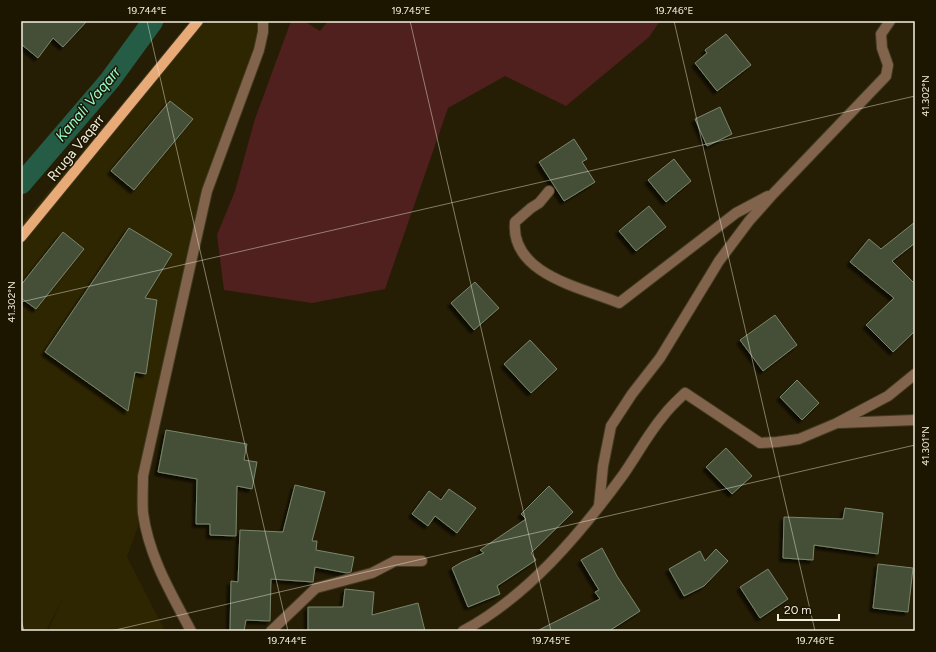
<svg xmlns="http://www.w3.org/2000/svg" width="936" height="652" font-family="Figtree,sans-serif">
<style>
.built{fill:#2e2501}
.green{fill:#4f201e}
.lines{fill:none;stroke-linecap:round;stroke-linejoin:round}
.canal{stroke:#245c46;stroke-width:21}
.building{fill:#445037;stroke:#79876c;filter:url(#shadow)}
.minor-casing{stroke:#433b23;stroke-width:12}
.major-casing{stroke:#433b23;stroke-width:12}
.minor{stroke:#82644d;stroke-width:10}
.major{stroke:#e8aa77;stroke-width:10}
.ticks{fill:none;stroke:#f3efdf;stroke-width:1;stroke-opacity:0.45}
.labels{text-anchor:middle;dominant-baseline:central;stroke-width:3;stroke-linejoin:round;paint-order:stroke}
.street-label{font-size:14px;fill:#f3efdf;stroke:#1c1500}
.water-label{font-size:15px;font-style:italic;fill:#94fccf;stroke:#1c1500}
.neatline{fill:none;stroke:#f3efdf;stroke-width:1.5}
.ticks-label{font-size:10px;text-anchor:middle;fill:#f3efdf}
</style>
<defs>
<filter id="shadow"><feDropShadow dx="-3.5" dy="3.5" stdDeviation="1" flood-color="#0009"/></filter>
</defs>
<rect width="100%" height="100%" fill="#261e04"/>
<polygon class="built" points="196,21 263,21 263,32 207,191 143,476 143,512 127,557 165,631 48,631 63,598 46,631 21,631 21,223"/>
<polygon class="green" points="291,21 304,21 320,31 328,21 660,21 649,37 566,106 505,76 448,108 385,289 312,303 224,290 217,235 235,191 255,119"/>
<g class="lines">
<polyline class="canal" points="21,184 110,80 153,21"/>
</g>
<g class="building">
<polygon points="21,21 87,21 63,47 53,38 38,58 21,44"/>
<polygon points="726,34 751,65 717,91 695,63 707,53 705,50"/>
<polygon points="170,101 193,119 134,190 111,171"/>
<polygon points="720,107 732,134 707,146 695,119"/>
<polygon points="574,139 587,159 582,162 595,182 564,201 539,162"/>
<polygon points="674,159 691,181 666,202 648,180"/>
<polygon points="649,206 666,227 636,251 619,231"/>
<polygon points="915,222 915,243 892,261 915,284 915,331 893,352 866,325 894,298 850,262 869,239 881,249"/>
<polygon points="129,228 172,254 145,298 157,300 146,374 135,372 128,411 45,352"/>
<polygon points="63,232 84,249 36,309 21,298 21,285"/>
<polygon points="475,282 499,308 474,330 451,303"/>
<polygon points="775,315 797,345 763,371 740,340"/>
<polygon points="530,340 557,369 531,393 504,364"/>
<polygon points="797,380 819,403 802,420 780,397"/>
<polygon points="166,430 247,444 244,460 257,462 252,489 237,486 236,536 210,535 210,524 196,524 197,479 158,472"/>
<polygon points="726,448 752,476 732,494 706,467"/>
<polygon points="295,485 325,492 312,541 317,541 316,550 354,557 351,572 347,573 315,567 313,582 271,579 270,621 246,620 244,631 230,631 231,581 238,582 240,530 283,532"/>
<polygon points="549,486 573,512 531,553 536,560 497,586 500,594 468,607 452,568 462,562 484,553 480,550 526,519 521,514"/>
<polygon points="449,489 476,508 457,533 435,516 428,526 412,514 429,491 441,500"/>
<polygon points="845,508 883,513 878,554 814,545 813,560 783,558 784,517 843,519"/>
<polygon points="602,548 617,576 640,611 609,631 537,631 600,599 595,592 599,590 581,560"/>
<polygon points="716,549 728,561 704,586 684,596 669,569 700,551 705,561"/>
<polygon points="878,564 913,568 908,612 873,608"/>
<polygon points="768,569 788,599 760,618 740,587"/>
<polygon points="345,589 374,592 372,615 418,603 425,631 308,631 308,607 343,607"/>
</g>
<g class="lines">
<defs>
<g id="minor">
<path d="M549,191L539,203L531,208L515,222C510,275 584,288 619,303L736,213L768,196"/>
<polyline points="839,423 915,420"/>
<polyline points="599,506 603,466 611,426 632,394 660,358 719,261 749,221 773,194 886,76 888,65 882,48 881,34 890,21"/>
<path d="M191,631C171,593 149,557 143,513C142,501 143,488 143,476L207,191L259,50L263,32V21"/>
<polyline points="271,631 316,588 372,573 395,561 422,561"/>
<path d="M463,631C528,596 580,534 623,475C637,455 648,434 664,415C670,407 678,400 685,393L760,443L777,442L799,439L837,423L888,396L915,374"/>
</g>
<polyline id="major" points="21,237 198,21"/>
</defs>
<use href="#minor" class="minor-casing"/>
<use href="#major" class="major-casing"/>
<use href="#minor" class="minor"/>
<use href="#major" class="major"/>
</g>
<path class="ticks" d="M147,21L288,631M410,21L551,631M674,21L815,631M21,302L915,96M21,619L24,631M111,631L915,445"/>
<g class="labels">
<g class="street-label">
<text transform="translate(76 148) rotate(-51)">Rruga Vaqarr</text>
</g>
<g class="water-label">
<text transform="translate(88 104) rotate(-50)">Kanali Vaqarr</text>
</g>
</g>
<rect width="936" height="652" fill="none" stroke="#1c1500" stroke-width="44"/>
<path d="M778 614v6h61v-6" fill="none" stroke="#f3efdf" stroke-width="2"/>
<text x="784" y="614" font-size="12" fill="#f3efdf" stroke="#1c1500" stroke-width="3" paint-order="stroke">20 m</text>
<rect x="22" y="22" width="892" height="608" class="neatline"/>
<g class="ticks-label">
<text x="147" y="14">19.744°E</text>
<text x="411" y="14">19.745°E</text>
<text x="674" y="14">19.746°E</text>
<text transform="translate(925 96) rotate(-90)" y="4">41.302°N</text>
<text transform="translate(11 302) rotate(-90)" y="4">41.302°N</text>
<text transform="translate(925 446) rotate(-90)" y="4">41.301°N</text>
<text x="287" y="644">19.744°E</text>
<text x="551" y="644">19.745°E</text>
<text x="815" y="644">19.746°E</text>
</g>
</svg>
